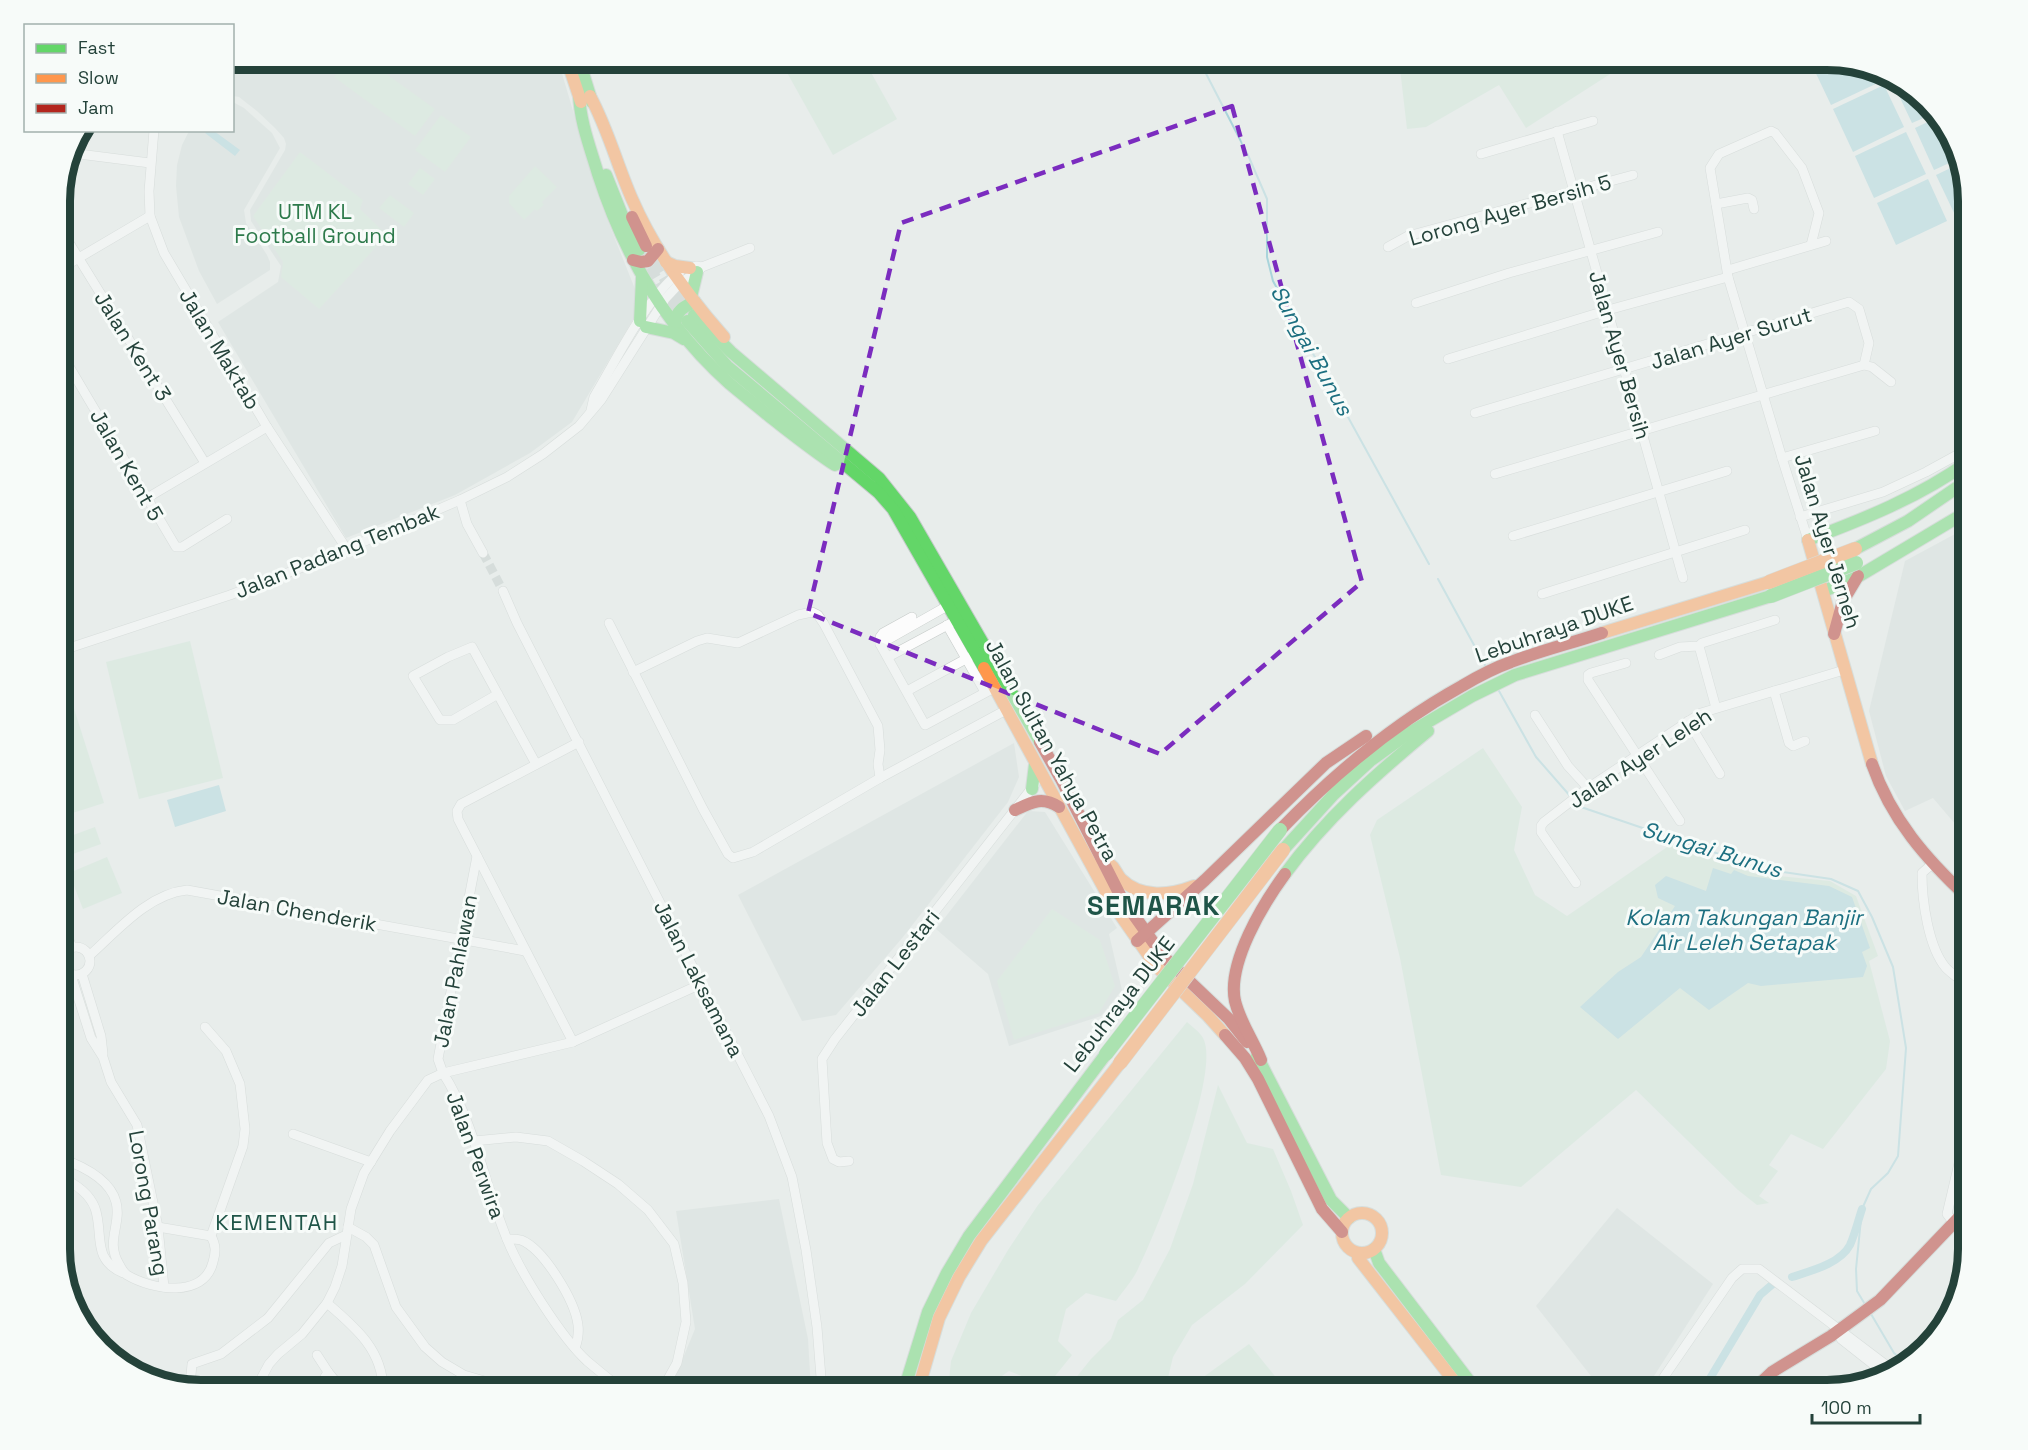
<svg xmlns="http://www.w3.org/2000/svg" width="2028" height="1450" font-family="'Space Grotesk',sans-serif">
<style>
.built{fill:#d6dedb}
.green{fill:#d1e6d8}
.water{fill:#a9d4db}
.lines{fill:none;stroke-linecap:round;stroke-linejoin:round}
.stream{stroke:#a9d4db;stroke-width:2}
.canal{stroke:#a9d4db;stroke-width:8}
.street-tunnel{stroke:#c1cbc8;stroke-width:9;stroke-dasharray:9 4.5;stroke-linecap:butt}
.secondary-tunnel{stroke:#c1cbc8;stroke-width:12;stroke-dasharray:12 6;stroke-linecap:butt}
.street-casing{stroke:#c5cac8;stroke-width:10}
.fast-casing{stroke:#c3cbc8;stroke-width:14}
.slow-casing{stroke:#c3cbc8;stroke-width:14}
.jam-casing{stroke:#c3cbc8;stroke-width:14}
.street{stroke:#fcfcfc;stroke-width:9}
.fast{stroke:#63d668;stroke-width:12}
.slow{stroke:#ff974d;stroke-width:12}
.jam{stroke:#b3261e;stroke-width:12}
.fast-bridge-casing{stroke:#c3ccc9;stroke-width:15;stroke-linecap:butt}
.slow-bridge-casing{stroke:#c3ccc9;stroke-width:15;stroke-linecap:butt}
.fast-bridge{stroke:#63d668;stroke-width:14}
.slow-bridge{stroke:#ff974d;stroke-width:14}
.marked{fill:none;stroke:#7b2cbf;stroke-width:4.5;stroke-dasharray:12 8;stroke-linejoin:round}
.labels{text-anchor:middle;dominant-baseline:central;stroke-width:6;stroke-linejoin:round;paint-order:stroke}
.street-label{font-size:21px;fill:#24423a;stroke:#f7fbf9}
.park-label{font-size:21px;fill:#2d7a4b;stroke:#f7fbf9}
.water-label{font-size:22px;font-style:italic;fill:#1c6f80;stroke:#f7fbf9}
.neighbourhood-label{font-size:22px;letter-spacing:1.5px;fill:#1f5548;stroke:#f7fbf9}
.district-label{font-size:27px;font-weight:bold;letter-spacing:1.5px;fill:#1f5548;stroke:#f7fbf9}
.rim{fill:none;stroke:#24423a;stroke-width:8}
</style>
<rect width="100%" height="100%" fill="#e8edeb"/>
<g class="built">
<polygon points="233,60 558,60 599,199 635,289 634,318 572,422 530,453 455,495 346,538 218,322 278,282 281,266 251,221 250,210 285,150 286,144 284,138 275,128 257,111 239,97 233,96"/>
<polygon points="233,102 244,108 272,133 280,148 244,210 246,223 267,255 270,262 270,270 217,304 199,271 179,217 176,186 177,165 182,145 189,131 232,130"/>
<polygon points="1968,527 1968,836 1956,825 1933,798 1905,811 1886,776 1869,711 1905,561"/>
<polygon points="1014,743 1019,777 1008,802 903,937 836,1015 802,1021 738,895"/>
<polygon points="1028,811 1045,812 1117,928 1109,934 1122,990 1101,1016 1009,1046 988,974 936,929"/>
<polygon points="779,1199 808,1339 811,1390 673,1390 671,1387 695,1329 676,1211"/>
<polygon points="1617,1208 1713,1284 1645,1390 1602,1390 1536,1306"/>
</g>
<g class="green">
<polygon points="324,60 367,60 435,109 415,136 334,77 337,73 322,62"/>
<polygon points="780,60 864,60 897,119 833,155"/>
<polygon points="1399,60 1632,60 1526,128 1499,85 1426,127 1407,129"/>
<polygon points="441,115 471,137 445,172 415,150"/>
<polygon points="300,152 363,200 360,209 387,235 319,309 281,277 283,262 253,216"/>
<polygon points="535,166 557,187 542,202 544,205 537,211 535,209 524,220 509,203 509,196"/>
<polygon points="420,168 435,179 423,195 408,184"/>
<polygon points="390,195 414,213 404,227 379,208"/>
<polygon points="190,641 223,778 139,799 106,662"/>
<polygon points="70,696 104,803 60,817 60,699"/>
<polygon points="1483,748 1522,807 1514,850 1535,895 1567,916 1673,843 1756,874 1830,881 1856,896 1878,956 1869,961 1890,1041 1886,1069 1823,1149 1791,1134 1769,1165 1778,1171 1759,1196 1769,1203 1757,1205 1738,1190 1636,1090 1521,1187 1441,1175 1400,958 1370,835 1377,820"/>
<polygon points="95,827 101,844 73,854 68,837"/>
<polygon points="107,857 122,893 83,909 69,873"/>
<polygon points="1052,909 1100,940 1115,986 1099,1013 1014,1040 997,981"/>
<path d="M1187,1022C1191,1026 1200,1032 1203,1038C1222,1072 1156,1233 1137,1271C1132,1281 1123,1291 1116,1301L1086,1293L1066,1309L1058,1341L1072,1355L1047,1386L1009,1371C1003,1375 998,1379 992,1382C984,1386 957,1390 948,1390L951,1361L971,1313L1008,1250L1038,1205Z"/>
<polygon points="1218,1085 1247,1143 1273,1149 1291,1191 1303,1225 1245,1284 1192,1325 1173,1357 1165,1390 1066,1390 1091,1359 1111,1339 1118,1320 1143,1300 1170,1249 1193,1184"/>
<polygon points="1249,1344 1286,1390 1218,1390 1202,1378"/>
</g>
<g class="water">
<polygon points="1817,60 1827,60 1881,78 1882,81 1831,105 1811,63"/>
<polygon points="1893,83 1912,89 1933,114 1912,123"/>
<polygon points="1884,85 1904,127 1853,152 1833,109"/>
<polygon points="1936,118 1953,139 1958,159 1934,170 1915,128"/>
<polygon points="207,131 214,131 240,150 235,156 205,133"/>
<polygon points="1906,132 1926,174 1874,198 1855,156"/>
<polygon points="1959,164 1968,201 1968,211 1956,217 1936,175"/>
<polygon points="1928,179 1947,221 1896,245 1877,203"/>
<polygon points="219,785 226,811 175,827 167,800"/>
<polygon points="1713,868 1731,874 1734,870 1748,876 1829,886 1852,897 1870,948 1862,952 1867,966 1863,977 1761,986 1748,983 1709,1010 1680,988 1618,1039 1580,1007 1618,972 1641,957 1675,906 1658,898 1655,885 1666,876 1706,891"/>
</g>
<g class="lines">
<g class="stream">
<polyline points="1199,60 1248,155 1267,199 1267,257 1273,281 1429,564"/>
<polyline points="1438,579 1486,667"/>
<polyline points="1499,691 1536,757 1571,797"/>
<polyline points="1575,801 1581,807 1763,869 1831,879 1858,891 1872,917 1893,967 1906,1048 1898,1156 1888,1173 1871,1189 1862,1209 1856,1269 1857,1291 1866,1306"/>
<polyline points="1871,1314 1894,1353 1905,1362"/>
</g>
<g class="canal">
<path d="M1792,1277C1810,1271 1840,1264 1850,1245C1855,1234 1858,1221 1862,1209"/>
<polyline points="1703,1390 1760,1295 1774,1283"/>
</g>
<polyline class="street-tunnel" points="483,553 503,591"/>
<g class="secondary-tunnel">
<polyline points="646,246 667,282 694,315"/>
<polyline points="640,252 662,289 687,321"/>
</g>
<defs>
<g id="street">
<polyline points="154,130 149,191 150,216 164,253 267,427 346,548"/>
<polyline points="1557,131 1683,578"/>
<polyline points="71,153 150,163"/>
<polyline points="1481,154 1593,121"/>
<polyline points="1716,204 1748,198 1752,200 1754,209"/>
<polyline points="60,228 205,463"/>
<polyline points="1388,247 1408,236 1633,175"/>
<polyline points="696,266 702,267 750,248"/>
<polyline points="60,269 150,216"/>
<polyline points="1728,270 1826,241"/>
<polyline points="1416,303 1509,273 1658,232"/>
<polyline points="60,351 176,547 182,547 227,519"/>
<polyline points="1448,359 1608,310 1728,277"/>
<path d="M591,410L594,397C617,359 645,299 680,272"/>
<polyline points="1475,413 1849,302 1859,309 1869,343 1864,365 1872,367 1891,382"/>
<polyline points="1782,458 1875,431"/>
<polyline points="1495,474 1864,365"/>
<polyline points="60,490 61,491"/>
<polyline points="147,498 267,427"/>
<polyline points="460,500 467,524 483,553"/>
<polyline points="1800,517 1883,492 1926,472 1968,449"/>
<polyline points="1513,536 1727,471"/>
<polyline points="1808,540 1782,458 1728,277 1710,168 1719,154 1771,131 1775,133 1802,168 1819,213 1811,245"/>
<polyline points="503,591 517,623 769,1116 792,1177 806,1250 817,1327 822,1390"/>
<polyline points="1542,594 1745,530"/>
<polyline points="912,617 883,633 880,637 880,644 925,725 994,688"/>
<polyline points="609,623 703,809 728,854 733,858 753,852 880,778 1006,710"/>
<polyline points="947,625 985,692"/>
<polyline points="880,644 949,605"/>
<polyline points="1699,646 1716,708"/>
<polyline points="60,651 230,595 321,560 460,500 507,477 543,454 579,426 601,400 665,299 680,283 697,272 702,267"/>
<polyline points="1659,655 1680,647 1699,646 1702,643 1775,620"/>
<polyline points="888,657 957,620"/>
<polyline points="1626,663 1591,673 1588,675 1588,680 1680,821"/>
<polyline points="633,672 697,641 707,638 738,643 798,615 812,612 818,615 824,624 878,726 880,750 878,764 880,778"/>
<polyline points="907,691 975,654"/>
<polyline points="1774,691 1789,743 1793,746 1805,741"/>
<polyline points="498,694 453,720 440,720 413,676 448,657 472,647 536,764"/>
<polyline points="1535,715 1568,766 1588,788"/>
<polyline points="1688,721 1720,774"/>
<path d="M1931,865L1922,873C1922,900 1928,947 1946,968C1952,974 1961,980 1968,986"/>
<polyline points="1576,883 1541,832 1541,826 1544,822 1588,788 1701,713 1844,670"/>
<polyline points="60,920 72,947"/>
<circle cx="76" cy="961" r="14"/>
<path d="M89,956C117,931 148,894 187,890L525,951"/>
<polyline points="82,974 101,1036 103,1054"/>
<polyline points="71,975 91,1038 103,1057 111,1082 137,1125 158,1227 164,1287"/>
<polyline points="205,1027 226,1051 240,1084 245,1129 243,1146 211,1236"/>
<polyline points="573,1042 458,819 457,811 461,804 579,742"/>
<polyline points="293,1134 371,1162"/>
<polyline points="474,1141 516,1137 548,1141 583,1161 618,1184 648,1210 674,1244 683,1283 686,1322 677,1363 662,1390"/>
<path d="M60,1158C80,1165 110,1179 116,1202C122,1224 105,1241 119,1264C121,1268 123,1272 127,1275C152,1290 204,1299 213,1262C216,1252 216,1245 211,1236L158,1227"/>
<polyline points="849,1161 839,1162 833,1159 827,1143 822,1059 835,1039 1035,784"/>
<path d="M60,1177C74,1183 89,1193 95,1208C104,1234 91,1259 123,1273"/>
<polyline points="1954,1223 1947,1214 1968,1125"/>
<polyline points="348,1227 366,1237 374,1245 396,1307 425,1347 442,1362 464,1375 505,1387"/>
<path d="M507,1239C511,1239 517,1239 521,1240C544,1249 575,1301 578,1325C579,1333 578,1340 575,1348"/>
<path d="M327,1303C355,1327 383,1350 383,1390"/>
<polyline points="1839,1331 1841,1339 1888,1376"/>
<polyline points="317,1355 328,1372 317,1390"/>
<polyline points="328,1372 337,1383 337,1390"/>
<polyline points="190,1386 192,1364 221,1354 268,1318 329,1243 346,1235"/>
<polyline points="255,1390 269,1364 278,1354 302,1334 327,1303 335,1287 342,1266 351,1209 364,1173 390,1131 428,1080 443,1073 438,1059 477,856"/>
<path d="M623,1390C611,1381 599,1371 587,1361C561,1337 520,1272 507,1239C484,1184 475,1123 443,1073L573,1042L701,984"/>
<polyline points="1655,1390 1732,1278 1742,1269 1759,1269 1894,1371"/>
</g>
<g id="fast">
<polyline points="579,60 592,102"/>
<path d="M579,94C580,122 590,147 598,174C624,255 666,327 730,384C743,395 756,405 769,416C791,433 812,450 835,465"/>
<polyline points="606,175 624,220 639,250"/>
<polyline points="691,297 697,272"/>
<polyline points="694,315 731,352 879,478 910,517 1040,742"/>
<polyline points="640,321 642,277"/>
<polyline points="687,321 727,366 879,493 893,509 984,668"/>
<path d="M675,323C676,311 684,306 695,302"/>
<polyline points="646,327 674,333 684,339"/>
<path d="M1808,540C1864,519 1919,497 1968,462"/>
<polyline points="1855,549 1908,521 1968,480"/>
<polyline points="1824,591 1859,576 1968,511"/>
<polyline points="1032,789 1035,764"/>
<polyline points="1283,850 1334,794 1370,761 1409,733 1472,696 1515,675 1771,596"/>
<path d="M1285,874C1325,819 1376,774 1428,731"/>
<polyline points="1257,1056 1331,1200 1349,1218"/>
<polyline points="1374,1249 1379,1263 1476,1390"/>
<polyline points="904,1390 928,1312 947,1273 969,1236 1106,1054"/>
</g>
<g id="slow">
<polyline points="567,60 581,102"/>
<path d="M590,96C608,129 617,165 632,199C654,250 687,295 724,337"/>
<polyline points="666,262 675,266 690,268"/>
<polyline points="1808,540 1872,764"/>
<polyline points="1602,633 1769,582"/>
<polyline points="984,668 1112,903 1156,966 1208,1016 1225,1035"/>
<path d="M1101,859C1105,861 1110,864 1113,867C1116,871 1118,876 1121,879C1141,899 1171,895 1194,886"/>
<circle cx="1362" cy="1233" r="20"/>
<polyline points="1358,1253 1358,1258 1461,1390"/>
<polyline points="918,1390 939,1318 959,1277 981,1241 1120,1063"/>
</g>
<g id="jam">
<polyline points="632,217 646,246"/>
<polyline points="633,260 641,262 648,261 658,249"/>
<polyline points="1834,634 1843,601 1858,576"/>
<polyline points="1040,742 1062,781 1121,897 1163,956 1229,1019 1247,1042"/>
<path d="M1872,764C1891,819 1926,859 1968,898"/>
<path d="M1015,810C1032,802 1042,796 1059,807"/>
<path d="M1280,830C1334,774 1393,724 1462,686C1477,677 1494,668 1511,662C1540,651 1572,643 1602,633"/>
<polyline points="1137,941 1205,880 1326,763 1366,736"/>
<polyline points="1225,1035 1245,1058 1258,1079 1322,1209 1342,1232"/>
<path d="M1261,1060C1253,1040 1240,1022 1235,1001C1227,963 1263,904 1285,874"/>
<polyline points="1753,1390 1772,1372 1831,1336 1880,1300 1968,1208"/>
</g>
</defs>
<use href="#street" class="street-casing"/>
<use href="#fast" class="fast-casing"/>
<use href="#slow" class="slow-casing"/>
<use href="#jam" class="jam-casing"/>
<use href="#street" class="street"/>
<use href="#fast" class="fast"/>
<use href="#slow" class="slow"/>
<use href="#jam" class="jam"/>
<defs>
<g id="fast-bridge">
<polyline points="1771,596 1856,563"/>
<polyline points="1106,1054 1280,830"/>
</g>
<g id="slow-bridge">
<polyline points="1769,582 1855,549"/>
<polyline points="1120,1063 1283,850"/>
</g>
</defs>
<use href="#fast-bridge" class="fast-bridge-casing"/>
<use href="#slow-bridge" class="slow-bridge-casing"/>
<use href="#fast-bridge" class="fast-bridge"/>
<use href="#slow-bridge" class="slow-bridge"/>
</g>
<path d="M0 0H2028V1450H0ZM1232,106L1362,582L1160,754L808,613L901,223Z" fill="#e8edeb" fill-opacity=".55" fill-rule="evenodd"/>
<path class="marked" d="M1232,106L1362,582L1160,754L808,613L901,223Z"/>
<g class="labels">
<g class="street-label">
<text transform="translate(1510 210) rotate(-16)">Lorong Ayer Bersih 5</text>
<text transform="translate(1731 338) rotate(-17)">Jalan Ayer Surut</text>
<text transform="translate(133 346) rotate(58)">Jalan Kent 3</text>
<text transform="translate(220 349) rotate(59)">Jalan Maktab</text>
<text transform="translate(1620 355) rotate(74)">Jalan Ayer Bersih</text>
<text transform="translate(127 465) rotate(60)">Jalan Kent 5</text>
<text transform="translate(1828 541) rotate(73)">Jalan Ayer Jerneh</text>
<text transform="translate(337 551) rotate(-22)">Jalan Padang Tembak</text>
<text transform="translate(1554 629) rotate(-19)">Lebuhraya DUKE</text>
<text transform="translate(1052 750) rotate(61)">Jalan Sultan Yahya Petra</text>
<text transform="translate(1640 758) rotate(-33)">Jalan Ayer Leleh</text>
<text transform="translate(297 910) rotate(10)">Jalan Chenderik</text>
<text transform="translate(895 963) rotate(-52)">Jalan Lestari</text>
<text transform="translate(455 971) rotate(-79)">Jalan Pahlawan</text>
<text transform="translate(699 979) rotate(63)">Jalan Laksamana</text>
<text transform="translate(1119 1004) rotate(-52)">Lebuhraya DUKE</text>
<text transform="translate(476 1155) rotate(70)">Jalan Perwira</text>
<text transform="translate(149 1203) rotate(80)">Lorong Parang</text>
</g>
<g class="park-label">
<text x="315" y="211">UTM KL<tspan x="315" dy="24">Football Ground</tspan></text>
</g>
<g class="water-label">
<text transform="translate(1312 350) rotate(61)">Sungai Bunus</text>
<text transform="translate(1712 849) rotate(17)">Sungai Bunus</text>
<text x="1744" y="917">Kolam Takungan Banjir<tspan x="1744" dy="25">Air Leleh Setapak</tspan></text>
</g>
<g class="neighbourhood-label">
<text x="277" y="1222">KEMENTAH</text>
</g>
<g class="district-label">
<text x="1154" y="905">SEMARAK</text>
</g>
</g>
<path d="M0 0H2028V1450H0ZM201 70H1827A131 131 0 0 1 1958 201V1249A131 131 0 0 1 1827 1380H201A131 131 0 0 1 70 1249V201A131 131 0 0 1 201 70Z" fill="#f7fbf9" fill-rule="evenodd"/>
<path class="rim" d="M201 70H1827A131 131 0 0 1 1958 201V1249A131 131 0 0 1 1827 1380H201A131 131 0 0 1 70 1249V201A131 131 0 0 1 201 70Z"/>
<rect x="24" y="24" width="210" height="108" fill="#f7fbf9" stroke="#a3b1ad" stroke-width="1.5"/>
<rect x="36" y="44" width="30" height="9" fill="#63d668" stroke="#a3b1ad" stroke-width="1.5"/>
<text x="78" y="54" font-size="18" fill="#24423a">Fast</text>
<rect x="36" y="74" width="30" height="9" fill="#ff974d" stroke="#a3b1ad" stroke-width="1.5"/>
<text x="78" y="84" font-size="18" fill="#24423a">Slow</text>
<rect x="36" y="104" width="30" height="9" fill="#b3261e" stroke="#a3b1ad" stroke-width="1.5"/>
<text x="78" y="114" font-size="18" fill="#24423a">Jam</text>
<path d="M1812 1414v9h108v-9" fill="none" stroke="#24423a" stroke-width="3"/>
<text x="1821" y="1414" font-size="18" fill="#24423a" stroke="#f7fbf9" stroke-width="4.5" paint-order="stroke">100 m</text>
</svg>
